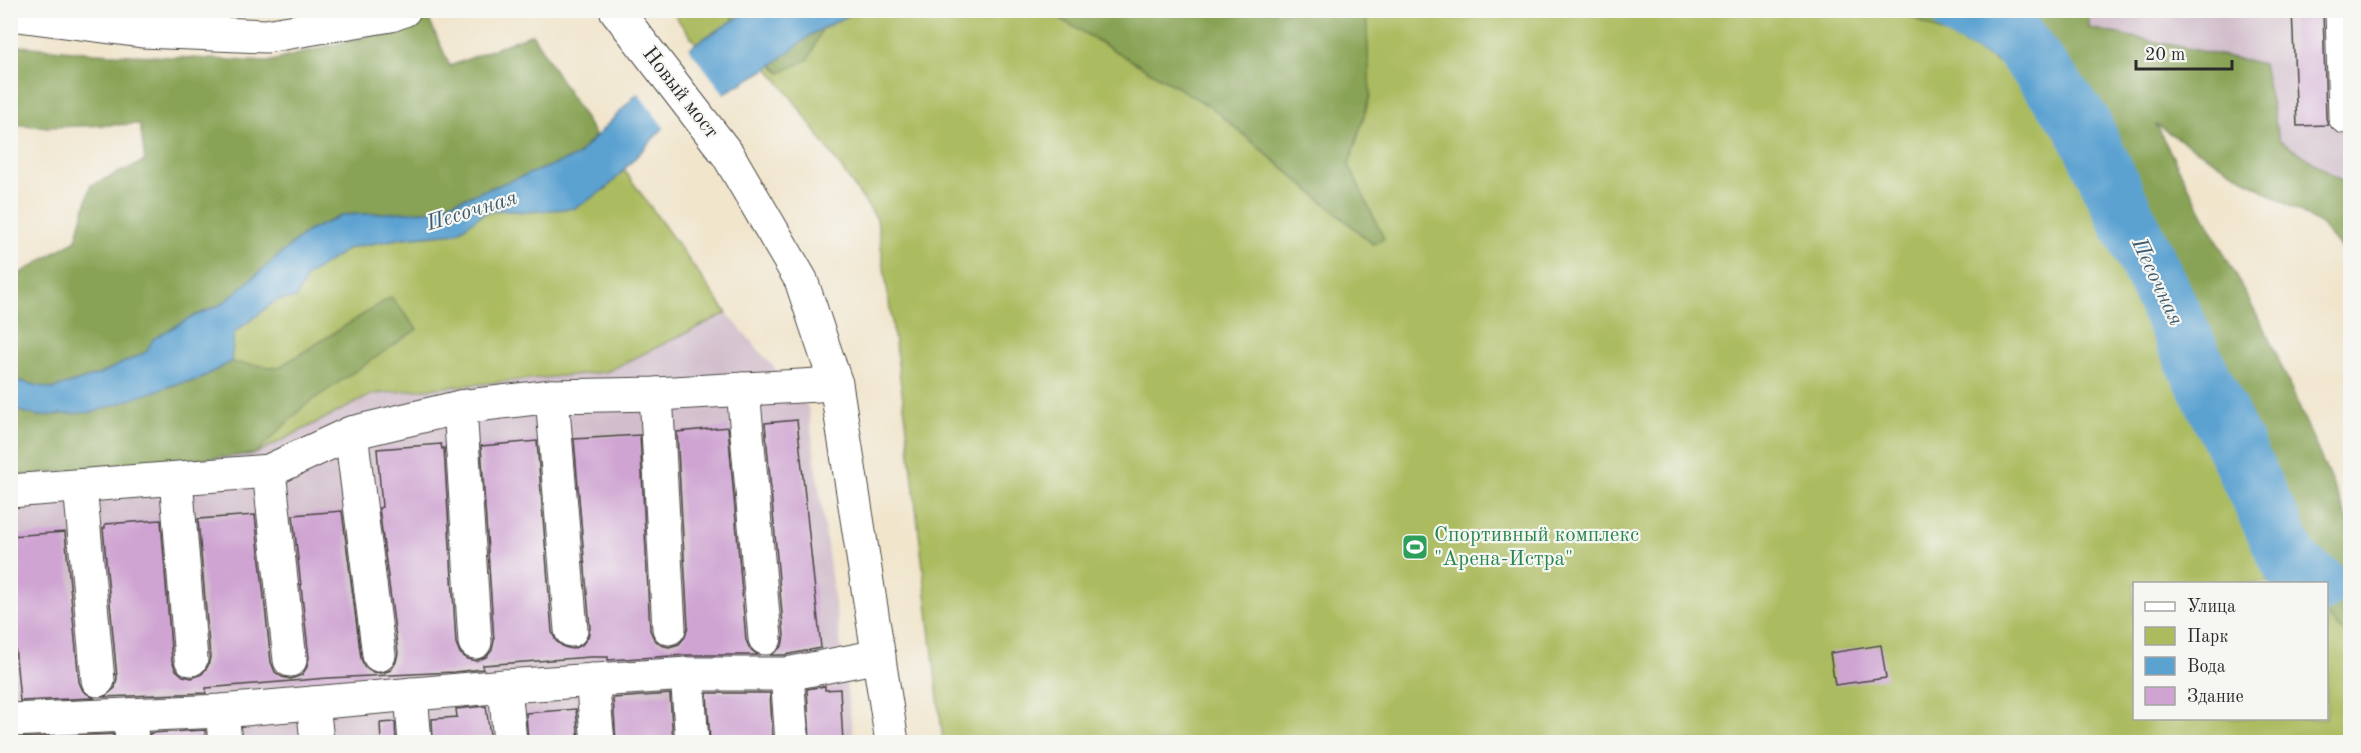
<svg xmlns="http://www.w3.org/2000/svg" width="2361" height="753" font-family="'Old Standard TT',serif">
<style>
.industrial{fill:#d1bdcb}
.green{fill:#abbb5e;stroke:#6b7344;stroke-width:1.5}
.forest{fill:#88a355;stroke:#5a6740;stroke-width:1.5}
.water{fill:#5ba2d1;stroke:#43667e;stroke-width:1.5}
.pier{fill:#f1e5cc}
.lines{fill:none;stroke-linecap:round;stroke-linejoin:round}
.river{stroke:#5ba2d1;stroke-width:58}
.building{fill:#cfa4d2}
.minor-casing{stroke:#494743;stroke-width:35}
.minor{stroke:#fff;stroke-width:33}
.labels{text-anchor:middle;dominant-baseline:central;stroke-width:4.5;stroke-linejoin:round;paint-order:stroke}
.street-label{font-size:21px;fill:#2b2b2b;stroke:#f6f6f2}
.leisure-label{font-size:21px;fill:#27864d;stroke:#f6f6f2;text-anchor:start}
.water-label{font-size:22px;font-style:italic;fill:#3e5b6d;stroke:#f6f6f2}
</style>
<rect width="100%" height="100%" fill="#f6f6f2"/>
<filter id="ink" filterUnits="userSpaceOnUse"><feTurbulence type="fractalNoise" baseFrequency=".0167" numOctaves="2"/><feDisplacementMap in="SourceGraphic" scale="12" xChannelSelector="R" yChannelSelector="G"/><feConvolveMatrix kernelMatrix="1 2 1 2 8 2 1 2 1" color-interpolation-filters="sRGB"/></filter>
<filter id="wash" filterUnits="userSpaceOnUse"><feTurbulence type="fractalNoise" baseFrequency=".008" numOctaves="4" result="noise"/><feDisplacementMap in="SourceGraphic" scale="24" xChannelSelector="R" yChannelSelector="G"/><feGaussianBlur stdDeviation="1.35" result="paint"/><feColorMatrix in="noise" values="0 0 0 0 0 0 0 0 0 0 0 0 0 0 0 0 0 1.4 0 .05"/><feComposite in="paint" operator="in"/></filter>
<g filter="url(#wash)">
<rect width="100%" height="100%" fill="#f1e5cc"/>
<g class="industrial">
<polygon points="2089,11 2350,11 2350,187 2279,139 2263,64 2089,28"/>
<polygon points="727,313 808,407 854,742 11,742 11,476 255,454 373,394 606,372"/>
</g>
<g class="green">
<polygon points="1901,10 2010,68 2098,198 2279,574 2289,583 2134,584 2134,718 2326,718 2327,616 2350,638 2350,742 943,742 906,420 877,219 794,101 768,68 812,34 857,11 1047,11 1211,107 1373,244 1383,239 1349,165 1370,96 1366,11"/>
<polygon points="671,11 749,11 696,43"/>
<polygon points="624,170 727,313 606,372 373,394 255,454 11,476 10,409 231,362 233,333 277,300 296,298 307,276 349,248 403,238 456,233 484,213 500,210 524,212 607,188"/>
</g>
<g class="forest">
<polygon points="726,11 818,11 822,29 809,59 780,73"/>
<polygon points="1047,11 1366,11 1370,96 1349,165 1384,239 1373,244 1211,107"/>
<polygon points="1901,11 2089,11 2089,28 2263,64 2279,139 2350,187 2350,259 2321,225 2156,125 2271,342 2350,525 2350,638 2327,616 2326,584 2289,583 2279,574 2098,198 2010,68"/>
<polygon points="429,20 450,66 532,34 595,135 577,156 429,211 343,215 308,231 222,304 188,319 146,352 100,374 52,389 11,379 11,279 76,240 91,185 145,161 140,124 49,127 11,124 10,45 94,53 268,62"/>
<polygon points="391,297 417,329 304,406 255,454 11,476 10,409 39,416 197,380 231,362 278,368"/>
</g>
<polygon class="water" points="749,11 857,11 812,34 768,68 663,128 607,188 576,208 528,212 500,210 484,213 456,233 403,238 349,248 307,276 296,298 277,300 234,333 231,362 197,380 176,384 94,412 39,416 11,409 10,379 52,389 100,374 146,352 153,339 188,319 222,304 308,231 343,215 429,211 577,156 635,96 696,43"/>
<polygon class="pier" points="687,46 726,96 666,130 636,91"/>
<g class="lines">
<polyline class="river" points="1960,10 2016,38 2081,122 2292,566 2319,584"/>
</g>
<g id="blocks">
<g class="building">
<polygon points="2292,10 2323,10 2326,118 2328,125 2297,126"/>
<polygon points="797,420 821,648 785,655 771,655 782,646 784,636 765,423"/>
<polygon points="728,427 746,640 750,649 758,655 687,655 608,660 608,657 590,657 483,665 483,669 454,672 328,678 206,688 206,693 104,697 115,688 117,678 103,528 105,528 105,524 161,520 172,661 176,670 183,676 192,678 202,674 208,666 210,657 198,519 255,515 271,662 275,672 282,677 291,679 302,675 307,667 309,658 293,515 342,511 361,658 364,667 372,672 382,673 391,670 396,662 398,653 379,508 382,507 377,449 441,444 442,449 444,448 456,643 460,653 467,659 476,661 486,657 492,650 494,641 481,446 537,441 552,632 556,641 564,647 572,649 582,645 588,637 590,628 574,439 640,435 650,630 654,639 661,645 669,647 679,644 685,637 688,627 677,432"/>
<polygon points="65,532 79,682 83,691 94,698 20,701 10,591 10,536"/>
<polygon points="1881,645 1886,678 1835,685 1830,653"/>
<polygon points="825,686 825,690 840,689 843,742 810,742 807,689"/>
<polygon points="707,693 770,693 773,742 710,742"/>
<polygon points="670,694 673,742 616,742 613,698"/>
<polygon points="486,706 491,742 433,742 432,719 457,717 456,709"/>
<polygon points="576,709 579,742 528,742 526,713"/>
<polygon points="395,722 396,742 381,742 380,723"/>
<polygon points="205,730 206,742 150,742 150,733"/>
<polygon points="113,734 113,742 24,742 23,738"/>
</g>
</g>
</g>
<g filter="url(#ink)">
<use href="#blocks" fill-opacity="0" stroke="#494743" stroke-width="1.5"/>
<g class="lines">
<defs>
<g id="minor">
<polyline points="616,10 728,155 801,280 836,384 892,742"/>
<polyline points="2342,10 2345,117"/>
<polyline points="10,14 142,31 266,36 391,15 404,10"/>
<polyline points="743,389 765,638"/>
<polyline points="656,394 669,628"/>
<polyline points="552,396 571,630"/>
<polyline points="460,407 475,642"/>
<polyline points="351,433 379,655"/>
<polyline points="269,471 290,660"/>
<polyline points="176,479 191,659"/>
<polyline points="80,486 98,680"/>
<polyline points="10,491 269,471 351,433 460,407 552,396 656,394 836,384"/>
<polyline points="687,674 692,742"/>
<polyline points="787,674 792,742"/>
<polyline points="592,680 598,742"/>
<polyline points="505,686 510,742"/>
<polyline points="411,694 415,742"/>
<polyline points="313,703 317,742"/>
<polyline points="222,711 225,742"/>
<polyline points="130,715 132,742"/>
<polyline points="10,720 222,711 505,686 687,674 787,674 879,656"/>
</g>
</defs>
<use href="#minor" class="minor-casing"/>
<use href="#minor" class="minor"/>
</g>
</g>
<defs>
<symbol id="stadium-square" viewBox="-11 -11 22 22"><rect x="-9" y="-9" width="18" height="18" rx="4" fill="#2e9e5b" stroke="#f6f6f2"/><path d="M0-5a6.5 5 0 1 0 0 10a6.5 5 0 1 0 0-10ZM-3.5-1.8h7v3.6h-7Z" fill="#fff"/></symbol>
</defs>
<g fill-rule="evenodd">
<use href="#stadium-square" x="1400" y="532" width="30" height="30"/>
</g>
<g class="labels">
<g class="street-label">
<text transform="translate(680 93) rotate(52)">Новый мост</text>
</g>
<g class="leisure-label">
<text x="1434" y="535">Спортивный комплекс<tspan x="1434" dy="24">"Арена-Истра"</tspan></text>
</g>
<g class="water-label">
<text transform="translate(472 211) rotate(-17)">Песочная</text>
<text transform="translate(2157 282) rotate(65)">Песочная</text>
</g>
</g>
<rect width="2361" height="753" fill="none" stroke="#f6f6f2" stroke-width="36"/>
<rect x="2133" y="582" width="195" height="138" fill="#f6f6f2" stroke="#a5a5a2" stroke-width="1.5"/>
<rect x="2145" y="602" width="30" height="9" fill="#ffffff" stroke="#a5a5a2" stroke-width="1.5"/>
<text x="2187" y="612" font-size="18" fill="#2b2b2b">Улица</text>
<rect x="2145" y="627" width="30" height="18" fill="#abbb5e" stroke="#a5a5a2" stroke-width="1.5"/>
<text x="2187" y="642" font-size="18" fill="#2b2b2b">Парк</text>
<rect x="2145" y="657" width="30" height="18" fill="#5ba2d1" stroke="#a5a5a2" stroke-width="1.5"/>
<text x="2187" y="672" font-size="18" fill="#2b2b2b">Вода</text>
<rect x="2145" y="687" width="30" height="18" fill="#cfa4d2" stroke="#a5a5a2" stroke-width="1.5"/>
<text x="2187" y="702" font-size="18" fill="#2b2b2b">Здание</text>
<path d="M2136 60v9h96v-9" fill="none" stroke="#2b2b2b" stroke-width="3"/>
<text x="2145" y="60" font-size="18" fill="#2b2b2b" stroke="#f6f6f2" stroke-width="4.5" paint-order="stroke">20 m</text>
</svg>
